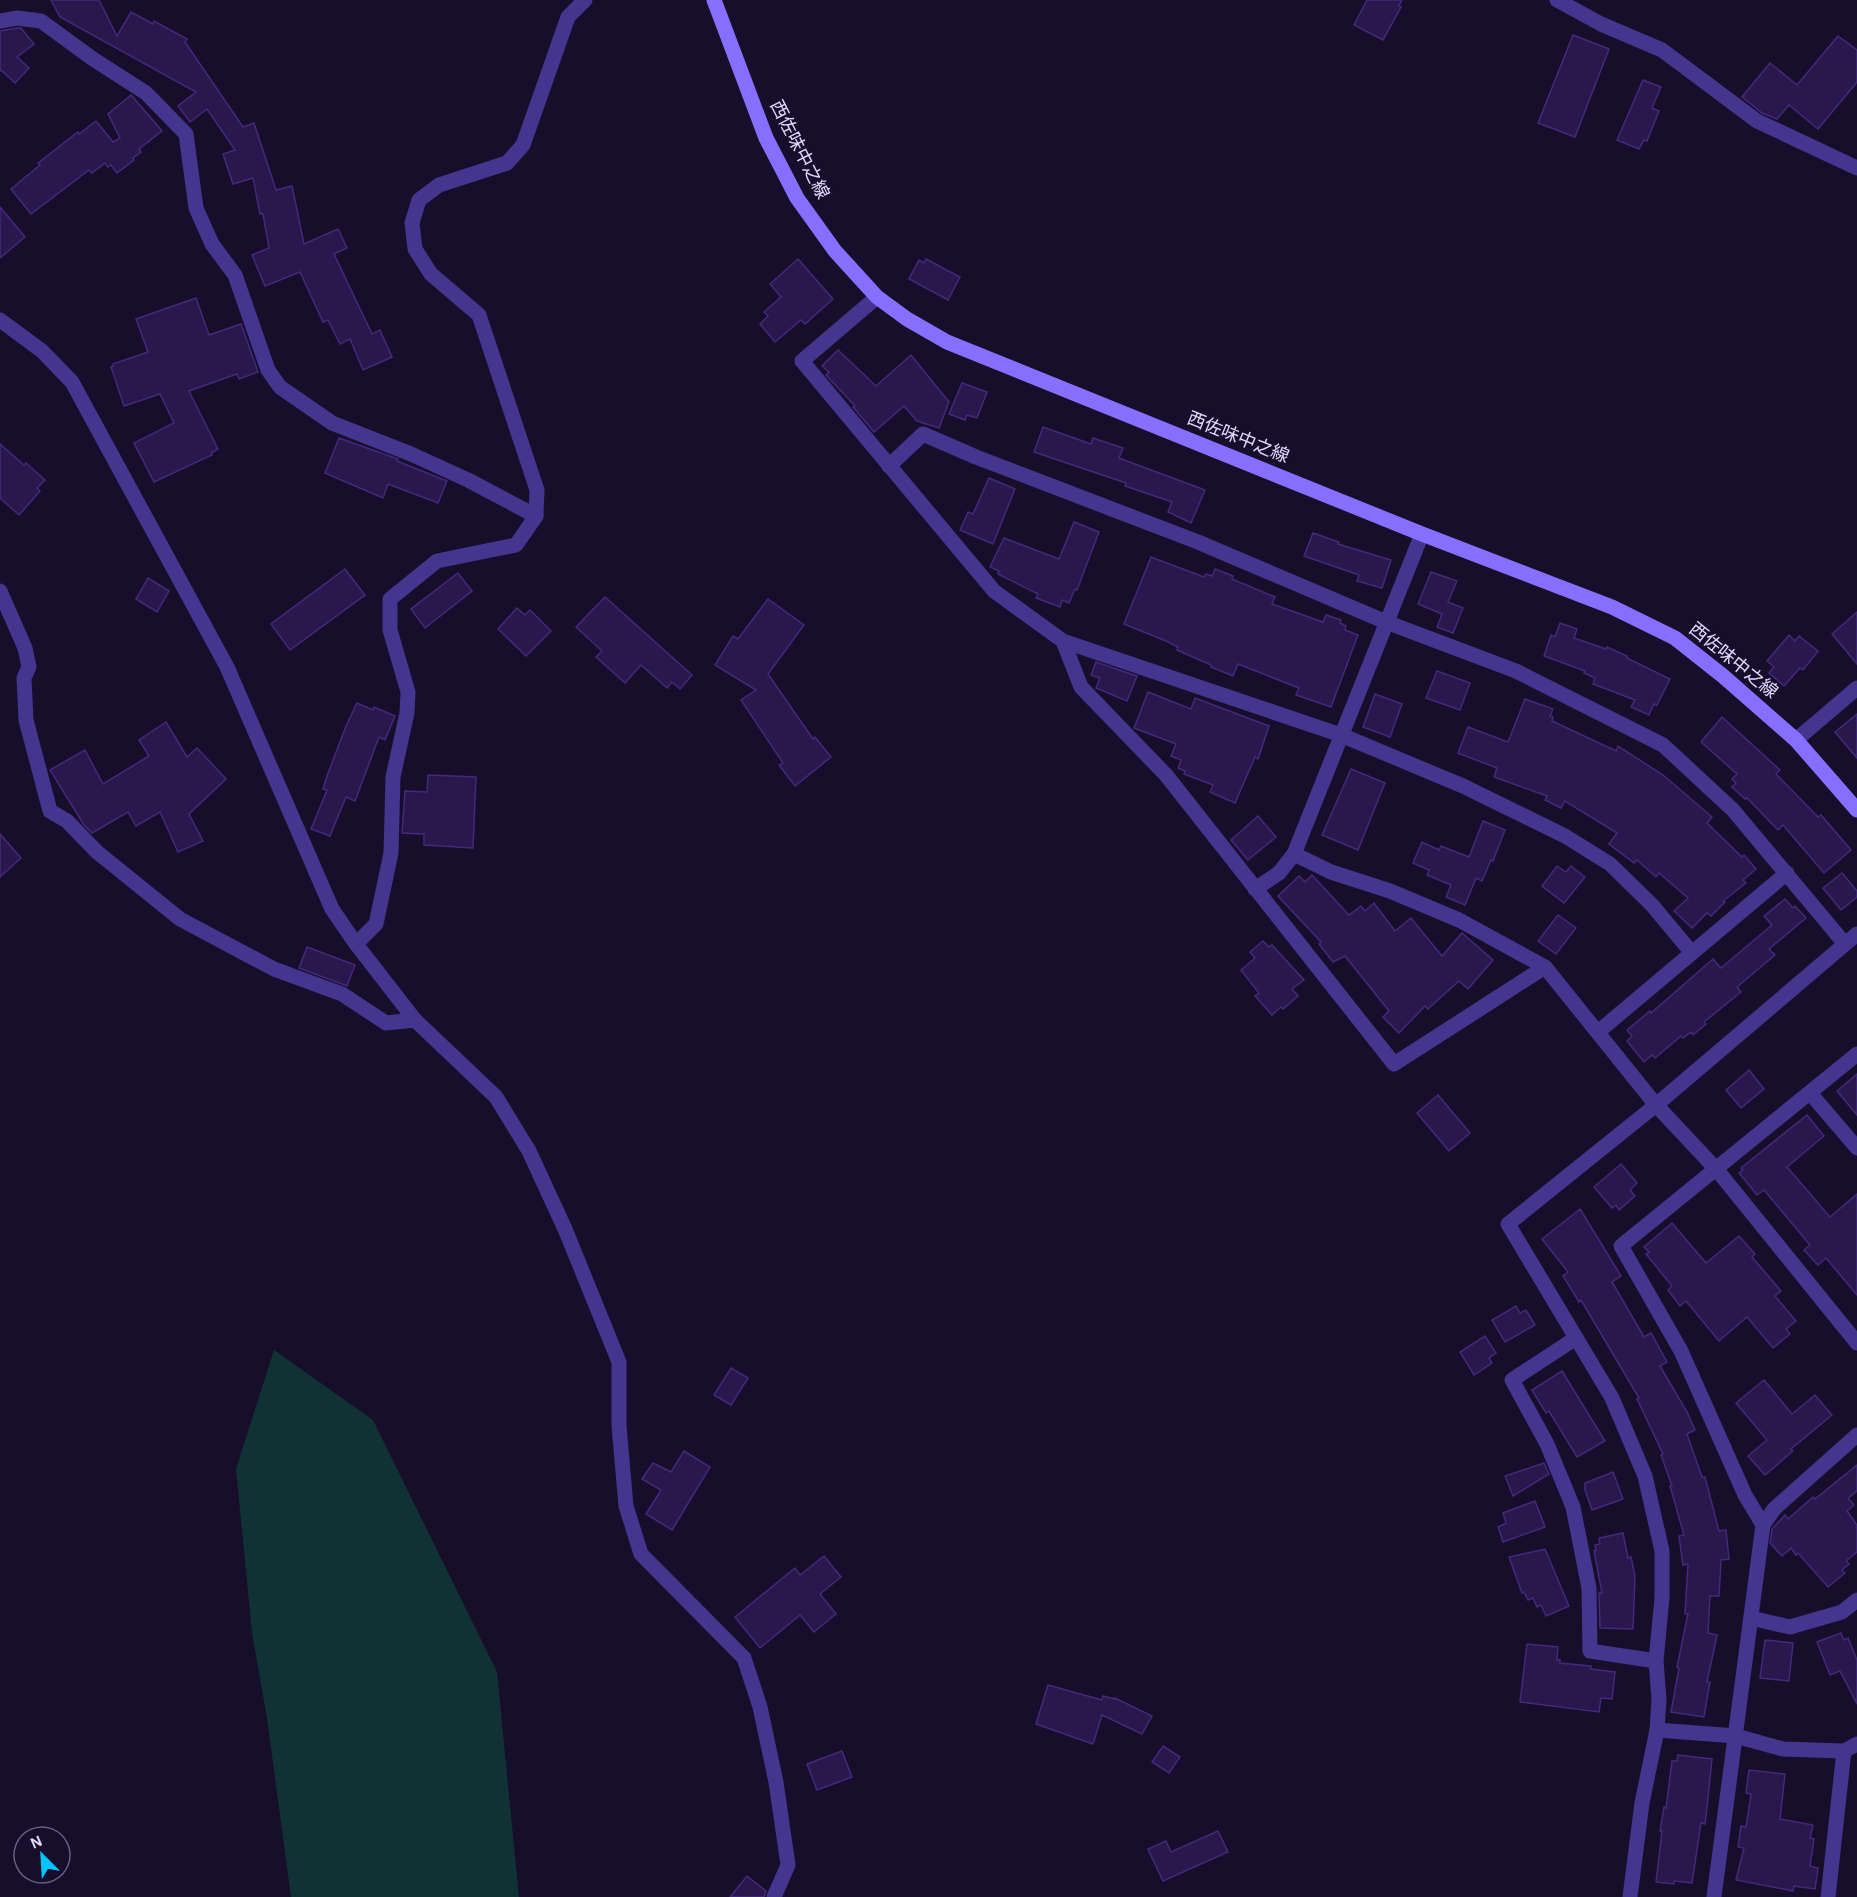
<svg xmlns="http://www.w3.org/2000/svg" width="1857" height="1897" font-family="'Alegreya Sans','Noto Sans JP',sans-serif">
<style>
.green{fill:#103235}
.building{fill:#2a184d;stroke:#44287c;stroke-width:1.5}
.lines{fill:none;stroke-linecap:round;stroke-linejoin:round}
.minor{stroke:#44358e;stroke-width:15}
.tertiary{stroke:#44358e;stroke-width:15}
.secondary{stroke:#866fff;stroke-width:15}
.labels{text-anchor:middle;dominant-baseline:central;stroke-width:4.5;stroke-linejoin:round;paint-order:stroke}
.street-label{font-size:18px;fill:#e2d8ff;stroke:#170e2b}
</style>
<rect width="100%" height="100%" fill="#170e2b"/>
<polygon class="green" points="274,1350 373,1420 497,1672 519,1897 291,1897 267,1718 252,1633 236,1469"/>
<g class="building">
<polygon points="51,0 99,0 117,36 131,12 153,24 154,21 187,39 185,42 243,127 254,123 276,190 292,186 304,244 338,229 347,248 334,254 372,334 380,330 392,357 363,370 350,339 340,344 328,320 323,322 300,272 265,286 252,255 269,248 263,214 260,214 253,178 233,184 223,154 235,150 207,109 190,122 178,106 196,92 60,17"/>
<polygon points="1367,0 1402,0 1399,6 1401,7 1383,40 1354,25"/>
<polygon points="17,28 21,28 34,44 17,57 29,68 15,83 1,70 0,71 0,31"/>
<polygon points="1573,35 1609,49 1575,137 1538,123"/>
<polygon points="1838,36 1857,50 1857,82 1818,129 1789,105 1777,119 1762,113 1742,97 1770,63 1797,85"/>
<polygon points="1643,80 1661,87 1652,108 1659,111 1647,141 1644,140 1639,149 1617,140"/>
<polygon points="131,95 162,131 139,149 141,152 133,158 134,160 117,173 111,165 108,167 105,163 92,173 89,170 31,214 11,189 40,165 38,163 78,132 79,134 96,121 113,142 120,138 108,114"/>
<polygon points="0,207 25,237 0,258"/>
<polygon points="798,259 833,299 805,324 801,320 775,342 760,324 768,316 764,312 781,297 770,284"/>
<polygon points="926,259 960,277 948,300 909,279 919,260 924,263"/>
<polygon points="196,298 209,335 241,324 258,372 239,379 237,374 189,391 218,449 211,453 212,455 154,482 134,443 174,423 160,394 124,406 111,367 113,366 113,364 148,352 136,319"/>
<polygon points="838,350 876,386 911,355 949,402 939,428 917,421 904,406 874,432 853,407 855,406 826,375 829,372 822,366"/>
<polygon points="962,383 987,392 977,418 967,415 965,420 949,414"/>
<polygon points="1043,427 1091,444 1093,438 1123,448 1119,458 1205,490 1191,523 1168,512 1172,502 1125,486 1126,483 1034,452"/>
<polygon points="339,438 398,459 397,461 447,481 438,503 388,484 383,498 325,473"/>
<polygon points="0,444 24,465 26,463 45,480 37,488 40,491 19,515 0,498"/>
<polygon points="989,478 1015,489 993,544 960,530 968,512 973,514"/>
<polygon points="1074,522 1099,532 1077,590 1075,589 1069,603 1062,600 1060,607 1036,598 1038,594 998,574 999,571 990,567 1004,538 1059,559"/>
<polygon points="1313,533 1339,542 1338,544 1391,560 1382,588 1357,581 1359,575 1304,556"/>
<polygon points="1151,557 1204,577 1206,574 1212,576 1215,569 1233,576 1232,579 1275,597 1272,604 1323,622 1326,615 1341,620 1340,623 1346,626 1345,630 1358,635 1331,707 1296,695 1299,688 1238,664 1233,676 1211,667 1211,665 1177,650 1178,647 1166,641 1124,624"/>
<polygon points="345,569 365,595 290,650 271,624"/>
<polygon points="1431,572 1457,581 1448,602 1463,608 1453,633 1437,627 1442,614 1418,604"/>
<polygon points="458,573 472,591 425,628 411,609"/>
<polygon points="148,578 169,591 157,612 136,599"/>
<polygon points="605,597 692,675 680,689 672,682 667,688 641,665 625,683 596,657 602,651 576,627"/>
<polygon points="768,599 804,625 768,674 813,739 815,737 831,757 795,786 779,765 783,763 741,700 756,690 715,665 733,636 738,639"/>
<polygon points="517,608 525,615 530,610 551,631 526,656 498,629"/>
<polygon points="1857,612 1857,664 1832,634"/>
<polygon points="1560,623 1577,629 1574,638 1606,649 1607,647 1627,656 1627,658 1670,679 1657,705 1654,704 1649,715 1631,707 1635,700 1593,684 1595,678 1584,673 1585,671 1544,656 1551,635 1555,637"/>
<polygon points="1789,635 1795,641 1799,636 1818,651 1803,670 1800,668 1784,686 1769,673 1774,667 1767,661"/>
<polygon points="1096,662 1137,676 1127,701 1096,688 1100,678 1091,675"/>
<polygon points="1437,671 1470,683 1460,710 1426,698"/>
<polygon points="1148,692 1191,709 1195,698 1269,726 1258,759 1255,757 1235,803 1210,792 1213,785 1184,774 1185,771 1178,768 1181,760 1171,756 1176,744 1134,728"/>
<polygon points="1375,694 1402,704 1390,737 1363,727"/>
<polygon points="1525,699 1553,709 1550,716 1553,717 1552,721 1616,751 1618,746 1663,775 1712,817 1707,823 1742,857 1744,855 1756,869 1743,880 1746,883 1723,901 1725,902 1711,916 1707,913 1692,928 1674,911 1688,898 1659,873 1656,877 1637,860 1634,863 1609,844 1617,833 1565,801 1561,808 1545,800 1547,796 1494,777 1497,768 1458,753 1468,727 1508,742"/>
<polygon points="357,703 373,710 374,707 395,716 385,740 379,737 355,801 346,797 330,836 311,829 327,790 323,789 327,776 346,726"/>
<polygon points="1857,714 1857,758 1835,732"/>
<polygon points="1722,717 1780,770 1776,774 1818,817 1821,815 1851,850 1824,873 1783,825 1778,830 1747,798 1745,799 1732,787 1736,783 1732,779 1737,774 1701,742"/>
<polygon points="166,722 187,757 197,748 226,779 189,814 203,841 178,852 160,812 136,826 128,812 92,833 84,825 50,770 85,750 103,784 149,756 139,740"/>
<polygon points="1351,769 1385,783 1358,850 1322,835"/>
<polygon points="428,775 476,777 473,848 424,845 424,834 402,833 405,791 427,792"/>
<polygon points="1258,816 1276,837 1248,860 1231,840"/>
<polygon points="1483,821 1505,830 1493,861 1491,860 1482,881 1476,878 1465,905 1446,897 1451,885 1427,875 1429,870 1413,863 1422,842 1439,850 1441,846 1469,857"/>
<polygon points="0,834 21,858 0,877"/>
<polygon points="1557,866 1566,872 1571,866 1585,877 1564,903 1542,886"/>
<polygon points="1842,873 1857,891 1857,897 1841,910 1823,888"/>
<polygon points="1312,875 1349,915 1361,906 1365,911 1374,903 1395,931 1411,918 1442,956 1462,933 1493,960 1468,989 1459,981 1428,1009 1425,1006 1399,1033 1383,1017 1389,1011 1345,956 1333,962 1319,944 1321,942 1278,896 1299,876 1305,882"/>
<polygon points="1785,899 1793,908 1795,906 1806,918 1769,949 1775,955 1737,987 1741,992 1704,1022 1706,1024 1693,1035 1691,1032 1683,1038 1681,1036 1655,1058 1652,1055 1644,1062 1627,1041 1632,1036 1627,1030 1650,1011 1651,1013 1713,959 1721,968 1772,925 1764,916"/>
<polygon points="1558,915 1576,928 1556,954 1538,941"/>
<polygon points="1263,941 1269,947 1272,945 1304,980 1292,989 1298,996 1283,1009 1281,1007 1272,1015 1255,996 1259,993 1241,970 1255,958 1250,952"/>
<polygon points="307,947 355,965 347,986 299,968"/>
<polygon points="1749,1070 1764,1089 1741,1108 1726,1090"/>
<polygon points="1857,1074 1857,1115 1837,1091"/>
<polygon points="1438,1095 1470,1133 1449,1151 1417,1113"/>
<polygon points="1807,1115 1824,1136 1787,1167 1830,1217 1857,1194 1857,1295 1826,1258 1818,1265 1804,1250 1810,1245 1764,1190 1757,1195 1739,1173 1743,1170 1741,1168"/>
<polygon points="1621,1164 1637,1183 1630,1190 1635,1196 1619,1210 1616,1205 1612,1208 1594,1187"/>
<polygon points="1580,1209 1621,1276 1612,1282 1644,1337 1651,1333 1667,1362 1660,1366 1687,1412 1695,1430 1687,1434 1702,1477 1705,1477 1719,1531 1726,1530 1729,1559 1721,1560 1719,1596 1710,1596 1708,1633 1717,1635 1707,1682 1710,1682 1704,1717 1671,1712 1679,1668 1677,1667 1688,1614 1685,1614 1688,1564 1683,1565 1679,1536 1684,1535 1670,1486 1672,1486 1661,1455 1663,1454 1637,1399 1639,1398 1581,1300 1579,1302 1563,1276 1568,1272 1542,1239"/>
<polygon points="1672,1223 1706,1263 1739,1236 1755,1254 1752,1257 1781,1291 1775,1296 1796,1321 1786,1329 1790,1334 1773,1348 1747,1317 1719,1341 1686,1301 1680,1306 1668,1290 1672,1286 1646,1254 1649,1252 1644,1247"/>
<polygon points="1516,1306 1520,1313 1526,1310 1535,1325 1505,1342 1492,1320"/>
<polygon points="1485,1336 1496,1353 1489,1358 1492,1363 1474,1375 1460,1352"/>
<polygon points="731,1368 748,1378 731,1405 714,1395"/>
<polygon points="1562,1371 1605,1441 1577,1457 1549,1411 1546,1413 1532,1390"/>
<polygon points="1764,1380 1792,1414 1815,1395 1832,1415 1791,1449 1793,1451 1765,1475 1748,1456 1767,1440 1736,1403"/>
<polygon points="684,1451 710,1467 672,1530 646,1514 661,1490 642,1479 653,1463 671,1472"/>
<polygon points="1544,1463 1549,1474 1513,1496 1505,1476"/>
<polygon points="1857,1465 1857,1491 1848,1498 1854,1505 1847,1511 1857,1525 1857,1552 1846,1561 1849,1564 1842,1570 1845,1573 1828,1587 1798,1553 1796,1555 1791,1548 1782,1556 1770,1543 1772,1529 1785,1515 1788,1519 1813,1497 1815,1499"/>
<polygon points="1613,1472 1623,1499 1592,1510 1585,1490 1585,1483"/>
<polygon points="1535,1501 1545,1527 1503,1542 1498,1527 1506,1523 1503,1513"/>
<polygon points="1623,1533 1628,1558 1631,1557 1635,1576 1633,1629 1600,1628 1599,1593 1602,1593 1594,1551 1596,1550 1595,1545 1600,1544 1599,1538"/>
<polygon points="1545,1549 1569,1606 1546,1616 1541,1605 1537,1607 1533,1598 1528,1600 1524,1592 1522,1593 1509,1557"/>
<polygon points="824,1556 841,1577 820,1594 836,1614 814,1632 800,1615 760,1648 735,1617 795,1568 800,1575"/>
<polygon points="1841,1633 1844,1640 1848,1638 1857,1660 1857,1704 1840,1671 1830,1675 1817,1642"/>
<polygon points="1765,1640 1793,1643 1789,1681 1760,1678"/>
<polygon points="1527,1644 1558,1647 1557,1660 1560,1660 1560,1663 1591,1666 1591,1669 1615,1672 1612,1699 1601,1698 1599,1712 1520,1702"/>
<polygon points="1048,1685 1102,1700 1103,1696 1115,1699 1115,1698 1152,1716 1142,1734 1102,1715 1093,1744 1036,1724"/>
<polygon points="1163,1746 1180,1757 1169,1773 1152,1762"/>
<polygon points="842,1751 852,1777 817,1790 807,1764"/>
<polygon points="1678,1755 1712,1759 1707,1807 1705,1824 1701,1823 1692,1883 1674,1881 1674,1884 1656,1882 1662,1831 1660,1831 1664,1807 1666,1808 1672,1761 1677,1761"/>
<polygon points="1749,1770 1785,1774 1780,1819 1813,1825 1810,1838 1814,1839 1810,1866 1818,1868 1815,1889 1794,1886 1793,1891 1736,1880 1744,1848 1738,1847 1741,1826 1746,1827 1751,1794 1746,1793"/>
<polygon points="1218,1831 1228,1852 1163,1881 1148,1849 1166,1841 1171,1852"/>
<polygon points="747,1876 766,1891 764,1897 730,1897"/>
</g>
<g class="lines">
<g class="minor">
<polyline points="1557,0 1601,24 1662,50 1757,121 1857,168"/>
<polyline points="0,21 17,18 41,21 93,59 146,93 186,134 196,208 212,244 235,275 268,370 280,387 332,423 411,454 468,480 536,516"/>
<polyline points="877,297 802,361 994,591 1063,641 1341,735 1463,786 1565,836 1610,864 1652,905 1692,953"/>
<polyline points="889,466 923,434 976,457 1198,542 1386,622 1516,671 1663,745 1733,810 1845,944"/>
<polyline points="0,591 25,648 29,667 24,678 26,720 50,811 67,821 97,852 180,919 274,969 342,994 386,1023 415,1020"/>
<polyline points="1063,641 1081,687 1166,775 1394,1064 1545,967"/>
<polyline points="1796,740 1857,688"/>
<polyline points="1294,854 1331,872 1390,891 1459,920 1545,967 1656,1105 1717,1170 1857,1343"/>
<polyline points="1255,889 1279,873 1294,854 1422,534"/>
<polyline points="356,944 376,924 391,853 393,777 407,713 408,692 390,630 390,599 437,561 516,545 536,516 537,490 479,315 431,274 415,249 412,223 419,200 439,185 507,163 523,145 568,17 585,0"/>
<polyline points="1598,1032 1787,873"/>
<polyline points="1810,1093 1857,1148"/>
<polyline points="1576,1338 1512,1380 1547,1444 1573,1507 1589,1588 1590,1651 1656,1661"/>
<polyline points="1763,1525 1745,1495 1681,1351 1621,1246 1857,1054"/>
<polyline points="1751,1618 1790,1627 1842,1612 1857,1600"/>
<polyline points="1657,1730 1736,1736 1783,1749 1844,1751 1857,1744"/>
<polyline points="1714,1897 1763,1525 1774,1509 1857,1435"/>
<polyline points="1828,1897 1844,1751"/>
</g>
<g class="tertiary">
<polyline points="0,320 42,351 72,382 227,667 332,909 356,944 415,1020 496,1097 529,1151 565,1229 619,1362 619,1426 626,1506 641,1554 744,1658 760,1707 776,1782 788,1865 774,1897"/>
<polyline points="1630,1897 1642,1803 1657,1730 1659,1699 1656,1661 1662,1598 1662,1551 1645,1476 1612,1398 1508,1224 1656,1105 1857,934"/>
</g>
<polyline class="secondary" points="714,0 766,138 797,198 835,251 877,297 907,319 947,342 1422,534 1612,607 1675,638 1723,676 1796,740 1857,810"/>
</g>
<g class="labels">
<g class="street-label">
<text transform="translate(799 150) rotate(63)">西佐味中之線</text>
<text transform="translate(1238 438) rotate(22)">西佐味中之線</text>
<text transform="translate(1733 661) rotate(39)">西佐味中之線</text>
</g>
</g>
<g transform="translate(42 1855) rotate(336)"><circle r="28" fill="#170e2b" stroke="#685f80" stroke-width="1.5"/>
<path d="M0-4.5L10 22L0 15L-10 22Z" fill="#04c4ff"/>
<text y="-9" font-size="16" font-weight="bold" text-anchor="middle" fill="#e2d8ff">N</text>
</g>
</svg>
